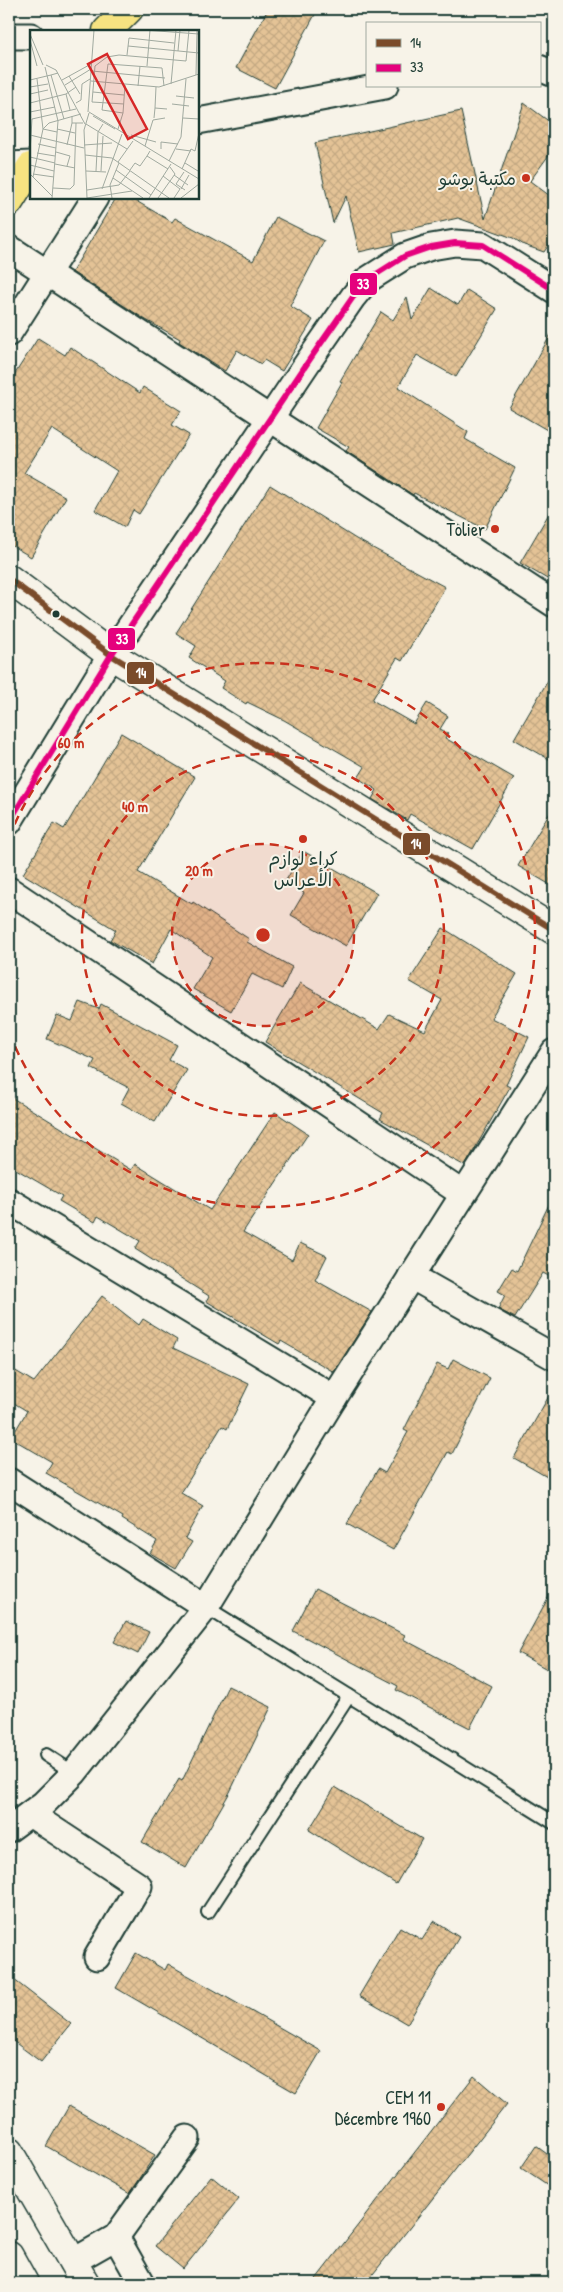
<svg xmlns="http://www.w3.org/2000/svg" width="563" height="2292" font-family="'Patrick Hand','Playpen Sans Arabic',sans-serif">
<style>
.building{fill:url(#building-cross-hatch);stroke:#1f3d34}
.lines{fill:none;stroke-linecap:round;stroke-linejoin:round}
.service-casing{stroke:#1f3d34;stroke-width:16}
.minor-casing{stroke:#1f3d34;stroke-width:29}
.secondary-casing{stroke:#1f3d34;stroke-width:31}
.primary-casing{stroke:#1f3d34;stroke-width:31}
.service{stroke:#f7f3e8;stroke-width:12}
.minor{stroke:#f7f3e8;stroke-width:25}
.secondary{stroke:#f7f3e8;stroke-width:28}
.primary{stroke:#f6e381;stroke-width:28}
.bus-1-casing{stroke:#f7f3e8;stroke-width:10}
.bus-2-casing{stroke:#f7f3e8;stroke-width:10}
.bus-1{stroke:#7a4b2a;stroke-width:6}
.bus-2{stroke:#e5007d;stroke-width:6}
.ring{fill:none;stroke:#c8321e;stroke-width:2.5;stroke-dasharray:9 6}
.poi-dot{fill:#c8321e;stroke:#f7f3e8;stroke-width:2}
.bus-dot{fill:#1f3d34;stroke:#f7f3e8;stroke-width:2}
.labels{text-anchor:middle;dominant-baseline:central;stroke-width:4;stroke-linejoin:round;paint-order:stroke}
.poi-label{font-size:18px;fill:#1f3d34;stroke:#f7f3e8;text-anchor:end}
.inset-road{fill:none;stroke:#a1aaa0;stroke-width:1}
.view{fill:#d62828;fill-opacity:0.15;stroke:#d62828;stroke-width:2.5}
.inset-edge{fill:none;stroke:#1f3d34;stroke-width:2.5}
.centre{fill:#c8321e;stroke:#f7f3e8;stroke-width:2.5}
.ring-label{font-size:15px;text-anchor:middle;font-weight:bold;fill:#c8321e;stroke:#f7f3e8;stroke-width:4;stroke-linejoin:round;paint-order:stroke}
.line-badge{stroke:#f7f3e8;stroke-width:2}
.badge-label{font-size:14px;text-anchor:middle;font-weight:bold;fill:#fff}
</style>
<defs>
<pattern id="building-cross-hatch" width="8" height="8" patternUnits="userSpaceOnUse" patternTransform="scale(1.25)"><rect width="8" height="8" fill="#e4c396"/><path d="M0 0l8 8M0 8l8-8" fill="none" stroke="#c3a882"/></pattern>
</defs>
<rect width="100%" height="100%" fill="#f7f3e8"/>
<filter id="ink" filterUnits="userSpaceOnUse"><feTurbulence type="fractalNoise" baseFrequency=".02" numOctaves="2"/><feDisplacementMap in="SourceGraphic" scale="10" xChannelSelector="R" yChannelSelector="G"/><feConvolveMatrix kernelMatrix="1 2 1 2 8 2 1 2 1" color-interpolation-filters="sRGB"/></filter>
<g filter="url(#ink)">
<g class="building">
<polygon points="268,9 318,9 275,88 236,68"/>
<polygon points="524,103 554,125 554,148 530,181 554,199 554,237 544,252 524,245 513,238 458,218 393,233 395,244 359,252 346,196 333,223 315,143 461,111 485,219"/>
<polygon points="116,198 131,198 172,222 175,218 253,261 276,217 324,241 290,306 313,320 282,371 264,360 261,364 237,350 225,371 179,342 180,339 146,320 72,272"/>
<polygon points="431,288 458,305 467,290 497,309 456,377 417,355 398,387 468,432 465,439 515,468 485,529 414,493 413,495 346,451 349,447 316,428 342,382 340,381 381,312 393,320 407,297 412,320"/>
<polygon points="554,329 554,434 509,408"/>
<polygon points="38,338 65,355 70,347 140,393 143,387 181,411 172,425 189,435 139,514 133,510 125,527 95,510 117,471 52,429 24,473 66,497 31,557 9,544 9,383"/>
<polygon points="270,485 356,539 445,587 402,661 397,658 372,700 414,724 427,703 448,716 440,729 448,733 445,738 514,778 473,849 410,814 407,820 372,799 377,790 358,778 365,767 284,720 247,702 246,704 221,688 225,681 189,658 196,646 176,633"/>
<polygon points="554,505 554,583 520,563"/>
<polygon points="554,670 554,762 514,739"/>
<polygon points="121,733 195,777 138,872 192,904 193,902 249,939 247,942 292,967 282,989 252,974 231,1011 193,989 212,957 171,929 152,964 110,940 116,930 23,874 54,823 64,829"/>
<polygon points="554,806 554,887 518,866"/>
<polygon points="303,851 377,893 346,946 291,915 304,893 285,882"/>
<polygon points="443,928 517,974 491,1018 529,1037 506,1085 510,1087 465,1166 380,1119 383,1113 265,1042 300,983 379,1029 389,1014 425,1031 442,1000 409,981"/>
<polygon points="80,1002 99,1009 101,1004 177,1045 169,1060 187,1070 155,1122 121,1103 129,1088 91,1068 95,1060 47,1039 57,1015 72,1021"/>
<polygon points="9,1096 131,1170 135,1164 210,1210 275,1112 308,1134 243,1232 292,1260 300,1243 327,1256 315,1280 372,1312 334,1372 281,1341 279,1344 206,1301 209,1296 135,1249 140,1241 98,1216 95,1222 59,1201 62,1196 9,1165"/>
<polygon points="554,1194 554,1279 543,1273 515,1318 498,1309 505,1295 498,1291 512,1268 517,1271"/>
<polygon points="102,1296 139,1325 143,1319 177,1340 173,1348 249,1384 227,1429 222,1426 181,1493 203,1506 185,1538 192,1542 176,1568 150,1553 157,1541 122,1519 123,1517 46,1473 52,1462 11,1438 27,1411 9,1400 9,1367 34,1382"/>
<polygon points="453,1359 490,1378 452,1454 448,1452 393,1550 347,1524 378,1469 385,1473 408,1432 404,1430 437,1364 448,1369"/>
<polygon points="554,1387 554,1481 514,1458"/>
<polygon points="554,1587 554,1673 518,1653"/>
<polygon points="315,1589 405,1635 403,1639 492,1686 470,1728 396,1690 398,1686 293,1631"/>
<polygon points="126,1621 149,1632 138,1654 114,1642"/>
<polygon points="228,1686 271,1707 230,1792 186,1868 142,1842 179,1779 182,1781"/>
<polygon points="335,1787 422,1839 396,1884 309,1830"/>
<polygon points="434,1921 459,1937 407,2024 359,1996 400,1927 422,1940"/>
<polygon points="136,1953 165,1970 168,1964 321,2051 296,2093 116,1988"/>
<polygon points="9,1976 71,2024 41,2062 9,2038"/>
<polygon points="474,2076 507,2104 366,2283 313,2283"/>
<polygon points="69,2106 155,2155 130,2194 46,2146"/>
<polygon points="536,2146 554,2159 554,2190 521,2168"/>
<polygon points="211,2176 239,2199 183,2269 155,2246"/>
</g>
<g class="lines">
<defs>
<g id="service">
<polyline points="206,1607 554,1823"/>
<polyline points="46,1755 74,1773"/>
<polyline points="208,1912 349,1696"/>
</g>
<g id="minor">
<polyline points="9,36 31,36"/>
<polyline points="539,68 554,74"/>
<polyline points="198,121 385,86"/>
<polyline points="9,165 31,164"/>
<polyline points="9,248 554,604"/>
<polyline points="9,333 95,198"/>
<polyline points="9,822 111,655 310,359 353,297 367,280 405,256 431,247 455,243 483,245 554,290"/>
<polyline points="9,890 463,1194"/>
<polyline points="9,1201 334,1398"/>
<polyline points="411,1276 554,1357"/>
<polyline points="9,1481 206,1607"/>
<polyline points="30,1814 139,1886 97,1957"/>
<polyline points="9,1829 43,1804 74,1773 206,1607 334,1398 554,1052"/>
<polyline points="116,2237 142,2283"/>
<polyline points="72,2262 116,2237 187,2138"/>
</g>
<g id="secondary">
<polyline points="9,579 111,655 554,930"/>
<polyline points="9,2152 85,2283"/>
<polyline points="9,2256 24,2283"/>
</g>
<g id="primary">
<polyline points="107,31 129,9"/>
<polyline points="9,202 31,167"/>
</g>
</defs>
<use href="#service" class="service-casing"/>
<use href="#minor" class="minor-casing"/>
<use href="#secondary" class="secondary-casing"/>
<use href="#primary" class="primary-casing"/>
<use href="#service" class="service"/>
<use href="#minor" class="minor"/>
<use href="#secondary" class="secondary"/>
<use href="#primary" class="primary"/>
<defs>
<polyline id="bus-1" points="9,579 111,655 554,930"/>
<polyline id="bus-2" points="9,822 111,655 310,359 353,297 367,280 405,256 431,247 455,243 483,245 554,290"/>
</defs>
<use href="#bus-1" class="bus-1-casing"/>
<use href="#bus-2" class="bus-2-casing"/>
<use href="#bus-1" class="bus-1"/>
<use href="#bus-2" class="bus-2"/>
</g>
</g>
<circle cx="263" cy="935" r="91" fill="#c8321e" fill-opacity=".12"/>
<g class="ring">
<circle cx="263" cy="935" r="91"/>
<circle cx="263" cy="935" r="181"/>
<path d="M9 838A272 272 0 1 1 9 1032"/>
</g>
<g class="poi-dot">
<circle cx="526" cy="178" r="5"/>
<circle cx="495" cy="529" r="5"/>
<circle cx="303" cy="839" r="5"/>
<circle cx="441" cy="2107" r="5"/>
</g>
<circle class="bus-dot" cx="56" cy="614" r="4.5"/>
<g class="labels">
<g class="poi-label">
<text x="516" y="178">مكتبة بوشو</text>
<text x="485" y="529">Tolier</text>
<text x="303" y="858" text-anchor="middle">كراء لوازم<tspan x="303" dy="21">الأعراس</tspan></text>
<text x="431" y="2097">CEM 11<tspan x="431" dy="21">Décembre 1960</tspan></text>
</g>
</g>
<g transform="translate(30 30)">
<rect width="169" height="169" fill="#f7f3e8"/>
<path class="inset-road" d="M114,0L169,4M0,4L13,35M0,10L7,36M98,16L169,23M148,21L150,0M97,25L99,8L144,13M16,35L26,40L55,94M65,36L77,27L89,25L156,31L159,0M65,36L62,72L94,74M117,36L120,0M15,37L28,91L22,168M62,41L135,48M28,43L21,45L34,89M166,45L167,0M39,46L50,64M7,49L13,99L27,102M0,50L21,45M32,50L61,34M61,51L129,57L169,44M141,54L146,0M35,55L61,39M108,56L110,36M0,57L18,54M63,62L94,65M0,64L18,60M36,64L40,80M146,66L164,68M0,73L36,64L46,57M46,73L51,70L52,54L60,49M142,74L159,76M125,78L126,57M0,82L25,77M58,82L64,0M59,82L169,149M93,83L72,80L78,34L132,38L134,56M42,86V93H53M63,86L85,99M124,88L125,78L137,79M153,88L169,89M56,94L97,119M27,99L45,103M88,99L93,83L95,55M0,105L54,118M101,105L126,112M8,114L26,118M37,115L42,93M54,115L82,113M115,116L123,90L135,88M131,119V112L148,114M146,119L161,121M120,121L117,126L138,139M0,122L2,89L46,79M26,122L40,126L37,136M7,123L25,126M55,125L82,128L139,168M0,127L25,133M139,131L151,107L156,49M88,132L103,111M155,133L168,141M25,134L45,138M0,135L24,141M152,139L161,119L165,121L169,103M86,140L121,165M100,140L105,133L110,136L117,126M56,141L76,142M66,141L68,102L73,94M71,141L73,106M154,142L146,154L155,160M0,144L22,166M3,144L24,147M144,145L158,155M133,146L150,159L144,168M3,147L13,99L19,93L51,84M83,148L113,168M23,158L40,159L44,155L46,93M72,159L92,104M151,159L159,145M57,160L89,155L100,141M57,168L102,161M57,168L54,100L59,83M82,168L80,155L89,133M119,168L141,134M128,168L145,144L140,137M151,168L169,154"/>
<path class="view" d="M77,24L117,99L98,109L58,34Z"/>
<rect width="169" height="169" class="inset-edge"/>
</g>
<circle cx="263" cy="935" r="8" class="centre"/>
<g class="ring-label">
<text x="71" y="748">60 m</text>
<text x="135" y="812">40 m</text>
<text x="199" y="876">20 m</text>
</g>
<g class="line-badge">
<rect x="349" y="272" width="29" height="24" rx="5" fill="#e5007d"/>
<rect x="107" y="627" width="29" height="24" rx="5" fill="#e5007d"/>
<rect x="126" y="661" width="29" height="24" rx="5" fill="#7a4b2a"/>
<rect x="402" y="832" width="29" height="24" rx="5" fill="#7a4b2a"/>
</g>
<g class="badge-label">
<text x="363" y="289">33</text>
<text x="122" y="644">33</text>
<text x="141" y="678">14</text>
<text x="416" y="849">14</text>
</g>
<rect width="563" height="2292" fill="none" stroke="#f7f3e8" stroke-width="30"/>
<rect x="15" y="15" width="533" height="2262" fill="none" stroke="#1f3d34" stroke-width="2" filter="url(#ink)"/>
<rect x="366" y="22" width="175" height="65" fill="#f7f3e8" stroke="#a1aaa0"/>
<rect x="376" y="39" width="25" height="8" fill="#7a4b2a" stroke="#a1aaa0"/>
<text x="410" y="48" font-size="15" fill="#1f3d34">14</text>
<rect x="376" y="64" width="25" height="8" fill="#e5007d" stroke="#a1aaa0"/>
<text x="410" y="72" font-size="15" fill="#1f3d34">33</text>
</svg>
